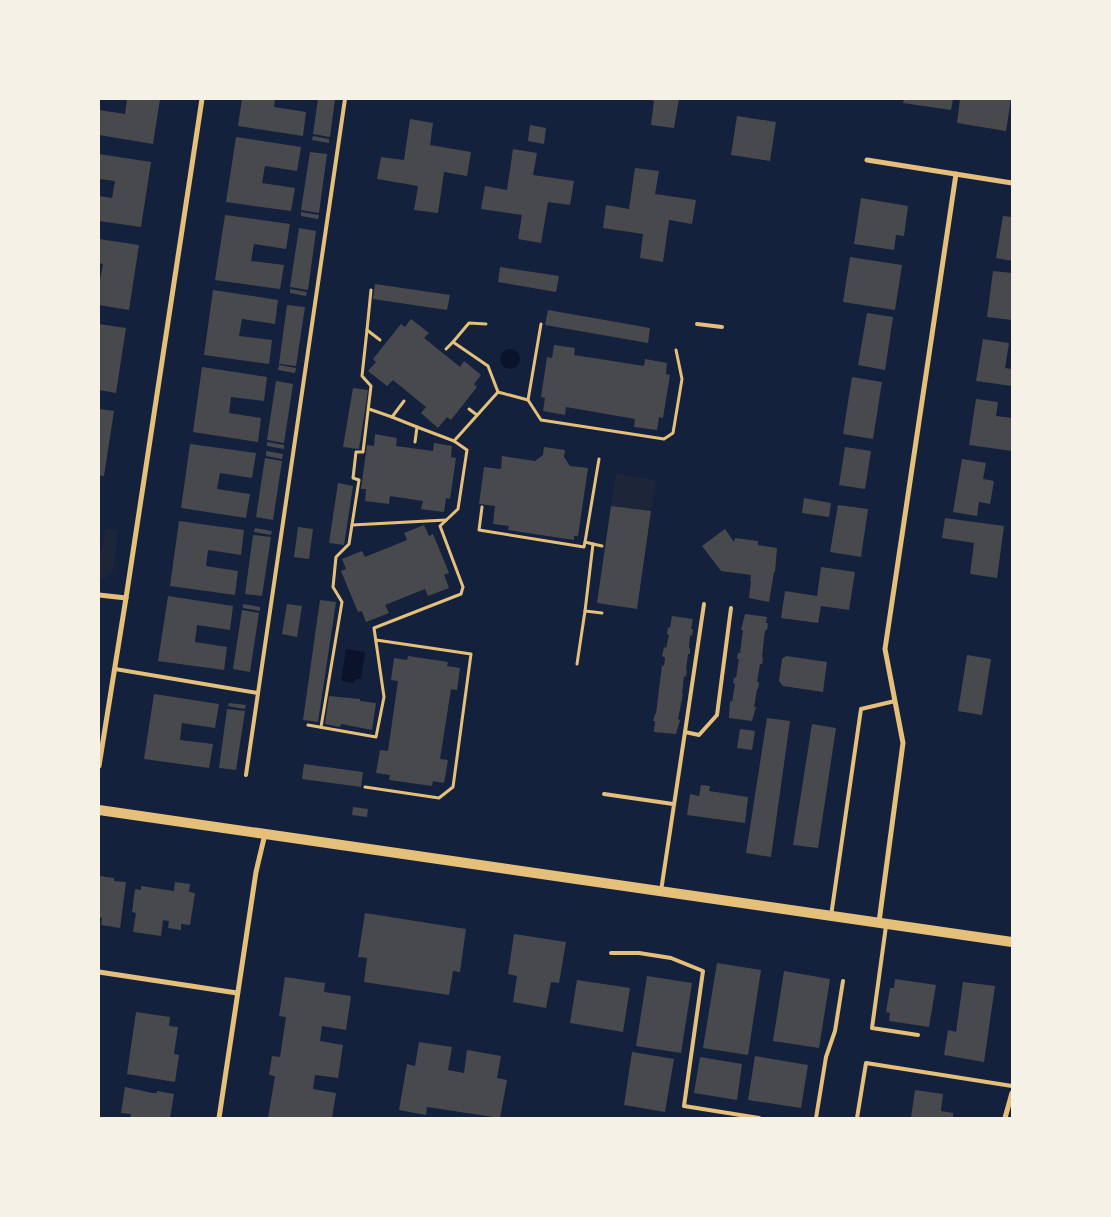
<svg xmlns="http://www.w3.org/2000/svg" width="1111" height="1217" font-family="'Archivo Narrow',sans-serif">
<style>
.green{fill:#1d2539}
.water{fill:#0b132b}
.building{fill:#48494c}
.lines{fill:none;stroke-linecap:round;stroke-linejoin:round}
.path{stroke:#e5c07b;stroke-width:3}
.service{stroke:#e5c07b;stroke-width:4}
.minor{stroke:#e5c07b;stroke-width:5}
.secondary{stroke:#e5c07b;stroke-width:10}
</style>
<rect width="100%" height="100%" fill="#14213d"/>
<g class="green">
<polygon points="616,474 656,480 651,511 611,506"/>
<polygon points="105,529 118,530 113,571 105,578 99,579 99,549 102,549"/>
</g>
<g class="water">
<circle cx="510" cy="359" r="10"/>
<polygon points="346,649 365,652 361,679 357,679 352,683 341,681"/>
</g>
<g class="building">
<polygon points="127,99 160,99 153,144 99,135 99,110 125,114"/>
<polygon points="242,99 275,99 274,107 306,112 303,136 238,126"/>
<polygon points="318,99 335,99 330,137 313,134"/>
<polygon points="647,99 679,99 674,128 651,125 654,101"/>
<polygon points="904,99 953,99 951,110 903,103"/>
<polygon points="960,99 1011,99 1006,131 957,123"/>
<polygon points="737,116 776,122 770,161 731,155"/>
<polygon points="410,119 433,123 430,145 471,152 467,176 444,172 438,213 414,210 418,186 377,179 381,157 404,160"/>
<polygon points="530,125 546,128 544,144 528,141"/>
<polygon points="313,136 329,139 329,143 312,140"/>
<polygon points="236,137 301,147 297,171 265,166 262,183 295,188 291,211 226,202"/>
<polygon points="513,149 537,153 533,175 574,181 570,205 548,202 541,243 518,239 522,215 481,209 485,186 507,190"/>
<polygon points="310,152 327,154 319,213 301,210"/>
<polygon points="99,154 151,162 141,227 99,221 99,196 112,198 115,181 99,179"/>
<polygon points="635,168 659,171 655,194 696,200 692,224 669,220 663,262 640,258 643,234 603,228 606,205 629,209"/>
<polygon points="861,198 908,206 904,236 896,235 894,250 854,244"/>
<polygon points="301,212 319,215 318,219 301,216"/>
<polygon points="225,215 290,224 286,249 254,244 251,261 284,265 280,289 215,280"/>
<polygon points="1003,216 1012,217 1012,261 996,258"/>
<polygon points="299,228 316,231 308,290 290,287"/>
<polygon points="99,239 139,245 129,310 99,305 99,280 100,280 103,264 99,263"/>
<polygon points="850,257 902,265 895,310 843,302"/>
<polygon points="500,267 559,276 556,292 498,282"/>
<polygon points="993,271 1012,273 1012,320 987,317"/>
<polygon points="375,284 450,295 447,310 373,299"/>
<polygon points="290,289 307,292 306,296 290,293"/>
<polygon points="213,290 278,300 275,324 242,319 239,336 272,340 269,364 204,355"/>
<polygon points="287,305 305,307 296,366 279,364"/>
<polygon points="548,310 650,328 648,343 545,325"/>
<polygon points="867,313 893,317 885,370 858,365"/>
<polygon points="411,319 429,333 424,338 460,367 464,361 481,375 474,384 477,387 451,420 447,417 438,428 421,413 426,407 393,380 387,386 368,371 376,362 373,359 401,324 405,327"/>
<polygon points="99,324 126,328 116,393 99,390"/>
<polygon points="983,339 1009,343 1005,368 1012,369 1012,386 976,381"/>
<polygon points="554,345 575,348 574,355 644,366 645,359 667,363 666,374 670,375 663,418 659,417 657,430 634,427 635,419 566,407 565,415 543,411 545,398 541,397 547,357 552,358"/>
<polygon points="279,365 296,368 295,373 278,370"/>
<polygon points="202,367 267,377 264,401 231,397 229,413 261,418 258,442 193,432"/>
<polygon points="852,377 882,382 873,439 843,434"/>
<polygon points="276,381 293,384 284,443 267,440"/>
<polygon points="353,388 368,390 359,449 343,447"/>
<polygon points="976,399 998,402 996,416 1012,418 1012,451 969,445"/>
<polygon points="99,409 114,411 104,476 99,475"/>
<polygon points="375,434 397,438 396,446 433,451 434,443 452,446 451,457 456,458 450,499 446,498 444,512 421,509 423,501 390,496 389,504 365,501 366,489 361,489 367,445 374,446"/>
<polygon points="267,442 284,445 284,449 267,446"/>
<polygon points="190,444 256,453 252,478 220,473 217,489 250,494 246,518 181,508"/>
<polygon points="544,447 565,450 564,457 570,466 588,468 578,536 574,536 574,540 508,530 509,526 493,524 495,506 479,504 484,467 501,469 502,456 535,461 543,455"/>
<polygon points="845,447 871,451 865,489 839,485"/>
<polygon points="266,451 283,454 282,459 266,456"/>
<polygon points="265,458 282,461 273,520 256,517"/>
<polygon points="962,459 986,463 983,479 994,481 990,504 979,502 977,516 953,512"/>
<polygon points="338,483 353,486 344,545 329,543"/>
<polygon points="804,498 831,503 829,517 802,513"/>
<polygon points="838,505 868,509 861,557 830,552"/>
<polygon points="611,506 651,511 637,609 597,603"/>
<polygon points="945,518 1004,526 997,578 970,574 974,543 942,538"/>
<polygon points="179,521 244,530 241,555 208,550 206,566 238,571 235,595 170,586"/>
<polygon points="424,525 429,536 433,534 449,573 444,575 449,588 428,596 425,589 385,605 389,613 366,622 362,611 358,612 341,571 346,569 342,559 362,551 365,557 407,540 404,533"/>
<polygon points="298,527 313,529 309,559 294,557"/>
<polygon points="255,528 272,531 271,535 254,532"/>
<polygon points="725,529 734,542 735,538 758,541 758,545 777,548 775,572 774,572 769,602 749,598 751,581 750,581 751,575 721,571 702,546"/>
<polygon points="253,535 271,537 262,596 245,594"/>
<polygon points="821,567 855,572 849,610 821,606 818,623 781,618 785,591 817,596"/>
<polygon points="168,596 233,606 230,630 197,625 195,642 227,647 224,670 158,661"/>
<polygon points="320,600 336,602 318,722 303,720"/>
<polygon points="243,604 260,607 260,611 243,608"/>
<polygon points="287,604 302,606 297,637 282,634"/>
<polygon points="242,610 259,613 250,672 233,669"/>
<polygon points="745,614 767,617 766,623 768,623 767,630 765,630 762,657 763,658 762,664 760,664 757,682 759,682 758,689 757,689 754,707 756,707 752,721 729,718 730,701 732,702 735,684 733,683 734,677 736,678 739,659 737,659 738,653 740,653 743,630 741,630"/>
<polygon points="672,616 693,619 691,629 693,629 692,636 690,635 689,648 690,648 690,654 688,654 686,670 687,670 686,677 684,676 682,694 683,694 678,719 680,720 676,734 654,732 655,721 653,721 655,714 656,714 662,665 664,666 665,658 662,656 664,647 666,648 669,635 667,634 668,627 670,628"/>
<polygon points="967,655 991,659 982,715 958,711"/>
<polygon points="408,656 448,662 447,666 460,668 457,690 451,689 440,759 448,760 444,783 433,781 432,786 389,780 390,775 376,773 380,750 388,751 398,681 391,680 394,658 407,660"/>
<polygon points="786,656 827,662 823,692 783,686 779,681 782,659"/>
<polygon points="154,694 219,704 215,728 182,723 180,740 213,744 209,768 144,759"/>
<polygon points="329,696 360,699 360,701 376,703 372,730 341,724 340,727 325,724"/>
<polygon points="229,703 246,705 245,709 228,706"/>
<polygon points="227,709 245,711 236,770 219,768"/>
<polygon points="767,718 790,721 771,857 746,853"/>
<polygon points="812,724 836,728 818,848 793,845"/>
<polygon points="740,729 755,731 752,750 737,748"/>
<polygon points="304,764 363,772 361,787 302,779"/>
<polygon points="701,785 710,786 709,791 748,797 745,823 687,815 690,794 699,796"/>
<polygon points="353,807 368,809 367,817 352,815"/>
<polygon points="99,876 114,878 114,881 126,882 120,928 101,925 102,918 99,917"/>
<polygon points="175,882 190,884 189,892 195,893 190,925 181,924 181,930 168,928 169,921 163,920 161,936 133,932 136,913 132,912 135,889 141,890 141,886 174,891"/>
<polygon points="365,913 466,929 460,972 453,971 449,995 364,982 367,958 358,957"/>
<polygon points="514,934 566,942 559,983 551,982 546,1008 513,1002 517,976 508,974"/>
<polygon points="717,963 761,970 748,1055 703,1048"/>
<polygon points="784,971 830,979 819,1048 773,1041"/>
<polygon points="647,976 692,983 681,1053 636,1046"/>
<polygon points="285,977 325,983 324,992 351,996 346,1030 322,1026 320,1041 343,1045 338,1078 315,1075 313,1089 336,1093 332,1118 268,1118 275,1076 269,1075 272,1056 280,1057 286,1017 279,1016"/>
<polygon points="895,979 936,985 929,1027 889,1021 890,1013 886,1012 890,988 894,988"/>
<polygon points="577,980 630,988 623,1032 570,1023"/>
<polygon points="963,982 995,986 984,1062 944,1055 948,1030 956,1032"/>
<polygon points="136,1012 170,1017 169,1026 178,1027 174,1054 179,1055 175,1082 127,1074"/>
<polygon points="419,1042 452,1047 448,1070 464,1073 467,1050 501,1056 497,1078 507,1080 500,1118 427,1107 426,1115 399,1110 407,1064 415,1066"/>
<polygon points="632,1052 674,1059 665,1112 624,1105"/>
<polygon points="755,1056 808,1065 801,1108 748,1100"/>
<polygon points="700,1057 742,1064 737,1100 694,1093"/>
<polygon points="125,1087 152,1093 157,1093 157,1091 174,1094 170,1118 130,1118 131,1114 121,1113"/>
<polygon points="915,1090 943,1094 941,1111 953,1113 953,1118 911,1118"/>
</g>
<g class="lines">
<g class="path">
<polyline points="371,290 367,330 380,340"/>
<polyline points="486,324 469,323 453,342 488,366 498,392"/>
<polyline points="446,349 453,342"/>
<polyline points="498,392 528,400 541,324"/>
<polyline points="528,400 541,420 664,439 673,433 682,379 676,350"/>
<polyline points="369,409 392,417 404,401"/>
<polyline points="469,409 477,415"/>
<polyline points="392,417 417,427 415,442"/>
<polyline points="417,427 454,441 498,392"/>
<polyline points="482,507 479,530 584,547 585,542"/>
<polyline points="352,525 446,520"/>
<polyline points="593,544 585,542 599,459"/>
<polyline points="585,611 593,544 602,546"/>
<polyline points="577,664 585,611 602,613"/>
<polyline points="308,725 376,737 384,697 374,628 461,594 463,587 440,526 458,509 467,450 454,441"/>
<polyline points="321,727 342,602 333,587 336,557 349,544 359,480 353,478 356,452 363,452 371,386 362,376 367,330"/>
<polyline points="365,787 439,798 453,787 471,654 376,640"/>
</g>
<g class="service">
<polyline points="697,324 722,327"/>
<polyline points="704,604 685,732 699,735 717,715 731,608"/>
<polyline points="115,669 258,693"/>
<polyline points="246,775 345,99"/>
<polyline points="604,794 673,804"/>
<polyline points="661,891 685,732"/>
<polyline points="831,916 861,709 895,701"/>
<polyline points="886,926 872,1028 918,1035"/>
<polyline points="611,953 639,953 671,958 703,971 684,1106 759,1118"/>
<polyline points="816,1118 826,1057 835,1031 843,981"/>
<polyline points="857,1118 866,1063 1012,1086"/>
</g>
<g class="minor">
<polyline points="867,160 1012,183"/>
<polyline points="99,595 126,598"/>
<polyline points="99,766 126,598 202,99"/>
<polyline points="879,922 903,743 885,649 956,174"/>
<polyline points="99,972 237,993"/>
<polyline points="219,1118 256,872 265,834"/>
<polyline points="1005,1118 1012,1093"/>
</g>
<polyline class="secondary" points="99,810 1012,942"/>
</g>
<rect width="1111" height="1217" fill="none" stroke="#f6f1e7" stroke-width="200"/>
</svg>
